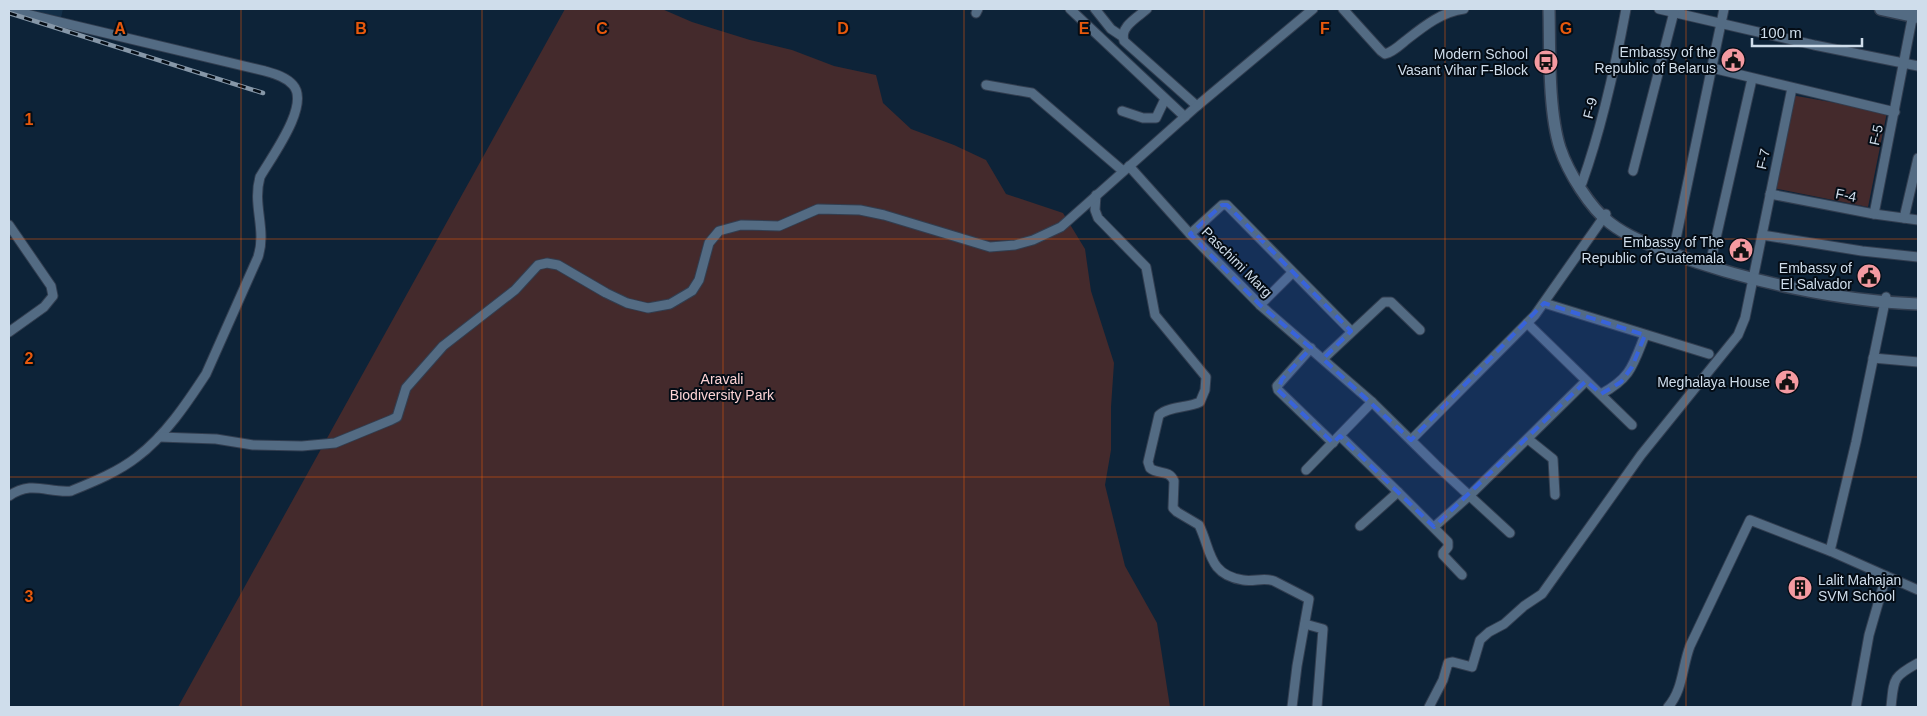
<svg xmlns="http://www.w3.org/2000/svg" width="1927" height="716" font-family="Arial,sans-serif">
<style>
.built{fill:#132f48}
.green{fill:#442a2c}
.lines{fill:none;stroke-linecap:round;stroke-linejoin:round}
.minor-casing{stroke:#323e50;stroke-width:11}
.tertiary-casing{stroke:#323e50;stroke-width:14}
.secondary-casing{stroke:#323e50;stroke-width:15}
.minor{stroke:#536b83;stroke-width:9}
.tertiary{stroke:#536b83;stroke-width:11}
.secondary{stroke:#536b83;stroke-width:12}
.rail-casing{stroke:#8697a8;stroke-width:4.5}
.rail{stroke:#040c15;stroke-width:2.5;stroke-dasharray:8;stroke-linecap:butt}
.marked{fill:#3863db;fill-opacity:0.2;stroke:#3863db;stroke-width:4;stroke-dasharray:10 6;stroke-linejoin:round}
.grid{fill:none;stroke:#e8590c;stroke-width:1;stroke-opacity:0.55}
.labels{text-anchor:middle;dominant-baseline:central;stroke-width:4;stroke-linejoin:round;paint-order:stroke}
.poi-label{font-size:14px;fill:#cfddeb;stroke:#040c15;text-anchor:end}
.street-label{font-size:14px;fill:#cfddeb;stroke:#040c15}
.park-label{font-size:14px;fill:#fdd3d5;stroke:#040c15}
.grid-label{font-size:16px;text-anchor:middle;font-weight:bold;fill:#e8590c;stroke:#040c15;stroke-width:4;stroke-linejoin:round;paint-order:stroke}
</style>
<rect width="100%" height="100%" fill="#0d2338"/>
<polygon class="built" points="9,9 63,9 60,22"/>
<g class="green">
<polygon points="565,9 662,9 692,22 750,40 792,50 834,66 876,75 883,103 911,129 954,145 986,160 1006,194 1063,213 1085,249 1091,291 1114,363 1111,407 1111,450 1105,485 1125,566 1157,623 1170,707 178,707"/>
<polygon points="1791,95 1887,112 1868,207 1773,188"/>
</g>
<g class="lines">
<defs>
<g id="minor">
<polyline points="1070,9 1185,117"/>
<polyline points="1095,9 1111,29 1123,37"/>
<path d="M1147,9C1138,17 1119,27 1124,41L1197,106"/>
<path d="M1343,9L1381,51L1385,54C1393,52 1399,46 1405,41C1423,27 1441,12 1464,9"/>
<polyline points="1659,9 1814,45 1918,66"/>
<path d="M9,10L265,71C275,74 286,77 293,85C311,105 270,159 260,177C252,206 267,229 258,257L206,374C187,403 165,436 137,457C118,472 93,482 71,491C47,493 32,480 9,496"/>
<polyline points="976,13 978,9"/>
<polyline points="1712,68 1895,112"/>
<polyline points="986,85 1032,93 1123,171"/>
<polyline points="1122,111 1143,118 1156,118 1165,99"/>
<polyline points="1129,166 1190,234 1260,305 1372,402 1436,465 1510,533"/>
<polyline points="1633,171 1674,12"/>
<path d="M1582,183C1602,127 1615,68 1626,9"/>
<polyline points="1770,194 1874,214 1918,220"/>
<path d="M1096,195L1095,210L1098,218L1146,267L1155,315L1206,377L1205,390L1200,402C1188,408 1169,406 1159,415L1148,462L1150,468C1158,475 1169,469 1174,481L1173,508L1177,512L1199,525C1211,549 1208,575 1243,580C1254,582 1264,577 1274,581L1309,599L1297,666L1292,707"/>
<polyline points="1874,214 1914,9"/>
<polyline points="1904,218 1918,158"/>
<polyline points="9,225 51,286 53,296 44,307 9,332"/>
<polyline points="1190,234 1222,205 1227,205 1351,331"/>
<polyline points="1762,235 1862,251 1918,257"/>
<polyline points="1674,248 1724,9"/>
<polyline points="1711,260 1752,79"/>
<polyline points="1544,303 1709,354"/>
<polyline points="1260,305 1292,273"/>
<polyline points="1527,323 1632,425"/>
<polyline points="1311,348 1277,386 1278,390 1333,443"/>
<polyline points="1873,358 1918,362"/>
<polyline points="1323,359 1384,302 1391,302 1420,330"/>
<path d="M1601,394C1631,378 1633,365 1645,335"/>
<polyline points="1340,436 1398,492 1448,542 1448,547 1443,553 1443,555 1462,575"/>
<polyline points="159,437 216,439 253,445 302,446 335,443 391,420 397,417 406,388 443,346 515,290 538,265 547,263 558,265 606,293 627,303 648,308 670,304 692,291 699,280 709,243 719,231 741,225 779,226 818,209 860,210 884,215 990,247 1015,245 1033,240 1061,227 1197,106 1313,9"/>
<polyline points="1528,439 1553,459 1555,495"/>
<polyline points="1411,440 1535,315 1606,214"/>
<polyline points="1306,470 1372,402"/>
<polyline points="1360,526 1398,492"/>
<polyline points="1434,527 1469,496 1586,381"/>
<polyline points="1830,551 1856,442 1886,297"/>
<polyline points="1305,624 1323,629 1317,707"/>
<polyline points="1429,707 1443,680 1448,663 1453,662 1472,667 1480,640 1489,632 1504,624 1524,606 1542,594 1641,455 1738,335 1745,318 1792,88"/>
<path d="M1668,707C1683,690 1682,667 1690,646L1750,520L1830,551L1918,590"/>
<polyline points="1856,707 1869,635 1886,576"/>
<path d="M1891,707C1894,679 1892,677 1918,663"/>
</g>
<path id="tertiary" d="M1549,9C1550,49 1548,110 1560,148C1568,172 1590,208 1610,223C1628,237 1650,245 1671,253C1745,281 1839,301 1918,304"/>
<polyline id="secondary" points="1881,9 1918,17"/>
</defs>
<use href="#minor" class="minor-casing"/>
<use href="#tertiary" class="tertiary-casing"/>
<use href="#secondary" class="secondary-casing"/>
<use href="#minor" class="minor"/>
<use href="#tertiary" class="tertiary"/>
<use href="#secondary" class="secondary"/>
<defs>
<polyline id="rail" points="9,13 263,93"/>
</defs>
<use href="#rail" class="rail-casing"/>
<use href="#rail" class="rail"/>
</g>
<path class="marked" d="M1222,205H1227L1351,331L1323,359L1411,440L1544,303L1645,335L1632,367L1621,382L1601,394L1586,381L1434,527L1340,436L1333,443L1278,390L1282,379L1311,348L1260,305L1190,234Z"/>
<path class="grid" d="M241,9V707M482,9V707M723,9V707M964,9V707M1204,9V707M1445,9V707M1686,9V707M9,239H1918M9,477H1918"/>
<defs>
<symbol id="civic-disc" viewBox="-11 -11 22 22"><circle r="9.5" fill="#f49aa1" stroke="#040c15"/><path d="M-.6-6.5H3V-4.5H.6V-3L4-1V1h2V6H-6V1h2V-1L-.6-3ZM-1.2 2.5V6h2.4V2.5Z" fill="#111"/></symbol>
<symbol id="bus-disc" viewBox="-11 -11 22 22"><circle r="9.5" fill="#f49aa1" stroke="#040c15"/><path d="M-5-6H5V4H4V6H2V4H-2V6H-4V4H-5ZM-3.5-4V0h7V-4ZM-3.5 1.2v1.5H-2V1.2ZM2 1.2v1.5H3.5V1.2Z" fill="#111"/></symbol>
<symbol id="building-disc" viewBox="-11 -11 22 22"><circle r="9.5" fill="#f49aa1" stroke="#040c15"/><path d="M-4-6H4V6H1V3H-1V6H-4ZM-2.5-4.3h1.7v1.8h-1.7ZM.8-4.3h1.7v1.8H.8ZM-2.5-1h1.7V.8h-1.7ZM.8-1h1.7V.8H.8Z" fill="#111"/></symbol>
</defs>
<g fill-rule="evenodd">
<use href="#civic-disc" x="1719" y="46" width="28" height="28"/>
<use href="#bus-disc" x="1532" y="48" width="28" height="28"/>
<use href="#civic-disc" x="1727" y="236" width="28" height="28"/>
<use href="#civic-disc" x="1855" y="262" width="28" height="28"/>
<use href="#civic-disc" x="1773" y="368" width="28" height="28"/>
<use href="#building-disc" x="1786" y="574" width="28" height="28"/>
</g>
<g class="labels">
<g class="poi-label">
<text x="1716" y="52">Embassy of the<tspan x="1716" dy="16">Republic of Belarus</tspan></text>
<text x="1528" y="54">Modern School<tspan x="1528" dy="16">Vasant Vihar F-Block</tspan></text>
<text x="1724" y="242">Embassy of The<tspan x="1724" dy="16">Republic of Guatemala</tspan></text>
<text x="1852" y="268">Embassy of<tspan x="1852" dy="16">El Salvador</tspan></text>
<text x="1770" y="382">Meghalaya House</text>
<text x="1818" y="580" text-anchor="start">Lalit Mahajan<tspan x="1818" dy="16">SVM School</tspan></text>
</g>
<g class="street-label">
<text transform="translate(1590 108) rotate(-76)">F-9</text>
<text transform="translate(1876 135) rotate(-78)">F-5</text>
<text transform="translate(1763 159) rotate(-78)">F-7</text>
<text transform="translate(1846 195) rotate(11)">F-4</text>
<text transform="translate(1237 262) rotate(45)">Paschimi Marg</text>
</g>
<g class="park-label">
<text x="722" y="379">Aravali<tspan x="722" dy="16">Biodiversity Park</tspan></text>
</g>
</g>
<g class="grid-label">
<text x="120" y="34">A</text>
<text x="361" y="34">B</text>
<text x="602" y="34">C</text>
<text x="843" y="34">D</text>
<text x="1084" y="34">E</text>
<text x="1325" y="34">F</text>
<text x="1566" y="34">G</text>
<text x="29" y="125">1</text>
<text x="29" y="364">2</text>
<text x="29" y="602">3</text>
</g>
<rect width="1927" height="716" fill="none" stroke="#cfddeb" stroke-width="20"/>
<path d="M1752 38v8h110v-8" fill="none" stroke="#cfddeb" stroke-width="2.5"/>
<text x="1760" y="38" font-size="15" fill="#cfddeb" stroke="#040c15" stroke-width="4" paint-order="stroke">100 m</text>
</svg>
